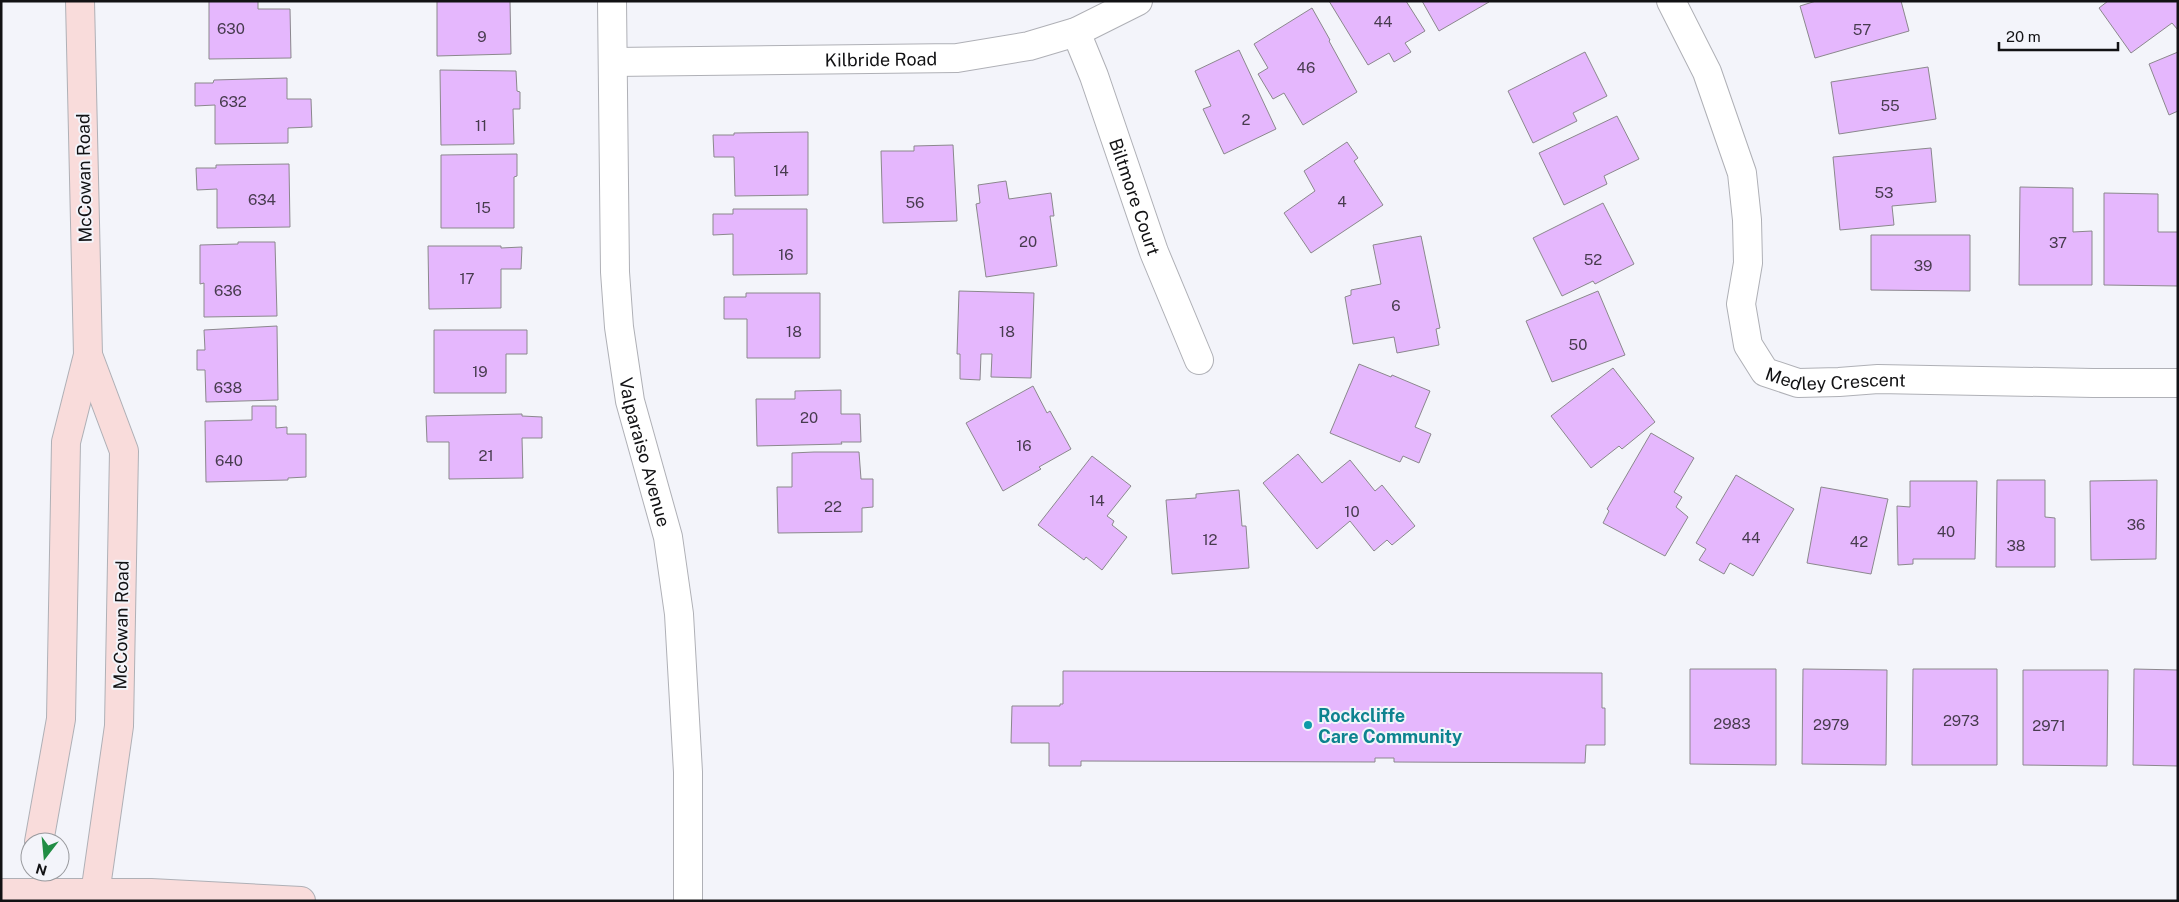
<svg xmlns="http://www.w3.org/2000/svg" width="2179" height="902" font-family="'Public Sans',sans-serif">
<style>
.building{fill:#e5b7fd;stroke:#8b888d}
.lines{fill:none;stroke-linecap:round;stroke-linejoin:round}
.minor-casing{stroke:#afb0b6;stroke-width:30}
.secondary-casing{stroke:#afb0b6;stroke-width:30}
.minor{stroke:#fff;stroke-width:28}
.secondary{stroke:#f9dcdb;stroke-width:28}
.culture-dot{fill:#0f9aa8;stroke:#f3f4fa;stroke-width:2}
.labels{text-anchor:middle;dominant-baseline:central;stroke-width:4;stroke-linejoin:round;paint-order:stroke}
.number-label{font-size:15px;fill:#473b4e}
.street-label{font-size:18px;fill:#121214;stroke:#f3f4fa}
.culture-label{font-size:18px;font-weight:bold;fill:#0d838f;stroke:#f3f4fa;text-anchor:start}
</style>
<rect width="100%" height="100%" fill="#f3f4fa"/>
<g class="building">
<polygon points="209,1 258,1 258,9 290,9 291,58 209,59"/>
<polygon points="437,1 510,1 511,54 437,56"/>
<polygon points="1329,1 1406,1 1425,31 1405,43 1411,52 1394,62 1389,53 1368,65"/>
<polygon points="1422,1 1489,1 1489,2 1439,31"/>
<polygon points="1816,1 1901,1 1909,31 1815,58 1800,6"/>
<polygon points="2108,1 2178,1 2178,30 2172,23 2131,53 2099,8"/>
<polygon points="1312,8 1330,40 1329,41 1357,92 1303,125 1284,93 1273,99 1258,74 1268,68 1254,44"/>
<polygon points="1239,50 1276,129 1224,154 1203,109 1211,106 1195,71"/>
<polygon points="1585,52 1607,96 1573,113 1577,121 1533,143 1508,91"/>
<polygon points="2178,52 2178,111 2169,115 2149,64"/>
<polygon points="1928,67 1936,119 1839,134 1831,82"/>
<polygon points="440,70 516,71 517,91 520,92 520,109 513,109 514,144 441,145"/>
<polygon points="287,78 287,99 311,99 312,127 288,128 288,143 215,144 215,105 195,106 195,83 213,83 214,80"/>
<polygon points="1617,116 1639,159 1604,176 1607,184 1564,205 1539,153"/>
<polygon points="808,132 808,195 735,196 734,157 714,157 713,135 734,135 734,133"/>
<polygon points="1347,142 1358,158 1354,161 1383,205 1311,253 1284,213 1315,191 1304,171"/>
<polygon points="953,145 957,221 883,223 881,151 914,151 914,146"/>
<polygon points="1931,148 1936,202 1892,206 1894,225 1840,230 1833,157"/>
<polygon points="517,154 517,176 514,177 514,228 441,228 441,155"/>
<polygon points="289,164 290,227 217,228 217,189 197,190 196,168 216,168 216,165"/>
<polygon points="1006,181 1009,199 1051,193 1054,216 1050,216 1057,266 986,277 976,204 980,203 978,185"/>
<polygon points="2020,187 2073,188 2073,232 2092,231 2092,285 2019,285"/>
<polygon points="2104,193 2158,194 2158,232 2178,232 2178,286 2104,285"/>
<polygon points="1603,203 1634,264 1595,284 1593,281 1562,296 1533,238"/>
<polygon points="733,209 807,209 807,274 733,275 733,234 713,235 713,214 733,214"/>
<polygon points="1871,235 1970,235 1970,291 1871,290"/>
<polygon points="1421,236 1440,328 1436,329 1439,345 1397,353 1394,337 1353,344 1345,297 1351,295 1351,290 1381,284 1373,245"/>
<polygon points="238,242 275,242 277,316 204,317 204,283 200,284 200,245 238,244"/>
<polygon points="428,246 501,246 501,248 522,247 521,269 501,269 501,308 429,309"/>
<polygon points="959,291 1034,293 1031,378 991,377 992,354 981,354 980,380 960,379 960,354 957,354"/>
<polygon points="1598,291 1625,355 1552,382 1526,321"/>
<polygon points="746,293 820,293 820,358 747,358 747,319 724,319 724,297 746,297"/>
<polygon points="277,326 278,400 206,402 205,370 197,370 197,350 205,350 204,330"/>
<polygon points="434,330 527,330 527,354 506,354 506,393 434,393"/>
<polygon points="1359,364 1391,377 1392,375 1430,391 1415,427 1431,434 1419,463 1403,456 1400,462 1330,433"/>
<polygon points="1613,368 1655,422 1622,449 1619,446 1591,468 1551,416"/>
<polygon points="1033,386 1047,413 1050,411 1071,449 1039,467 1041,469 1003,491 966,423"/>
<polygon points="841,390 841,414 860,414 861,442 841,442 842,444 757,446 756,399 795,399 795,391"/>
<polygon points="252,406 276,406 276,428 287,427 287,434 306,434 306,477 288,478 288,480 206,482 205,421 252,420"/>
<polygon points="522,414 522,416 542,417 542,438 522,438 523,478 449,479 449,442 427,442 426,416"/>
<polygon points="1651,433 1694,458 1674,492 1682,497 1676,507 1688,517 1665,556 1603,523 1609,511 1607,509"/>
<polygon points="814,452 859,452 861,479 873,479 873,507 862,508 862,532 778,533 777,487 792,487 792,453"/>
<polygon points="1298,454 1322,483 1350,460 1375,491 1382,485 1415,526 1392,545 1387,540 1374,551 1350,521 1317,549 1263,483"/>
<polygon points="1092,456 1131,486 1107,516 1114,521 1112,525 1127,537 1102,570 1086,557 1084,560 1038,525"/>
<polygon points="1736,475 1794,509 1753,576 1730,563 1724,574 1699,560 1706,549 1696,543"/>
<polygon points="1997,480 2045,480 2045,517 2055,518 2055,567 1996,567"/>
<polygon points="2157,480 2156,559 2091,560 2090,481"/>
<polygon points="1910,481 1977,481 1975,559 1913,559 1913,564 1898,565 1897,506 1910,507"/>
<polygon points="1821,487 1888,499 1871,574 1807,563"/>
<polygon points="1239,490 1242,526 1246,526 1249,568 1172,574 1166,500 1196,498 1196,494"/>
<polygon points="1690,669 1776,669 1776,765 1690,764"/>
<polygon points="1803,669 1887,670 1886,765 1802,764"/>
<polygon points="1913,669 1997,669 1997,765 1912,765"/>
<polygon points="2134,669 2178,670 2178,766 2133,765"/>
<polygon points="2023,670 2108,670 2107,766 2023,765"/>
<polygon points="1063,671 1602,673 1602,708 1605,708 1605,745 1586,745 1585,763 1394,762 1394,758 1375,758 1375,762 1081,761 1081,766 1049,766 1049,743 1011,743 1012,706 1060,706 1060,704 1063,704"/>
</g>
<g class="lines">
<defs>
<g id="minor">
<path id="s1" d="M612,1L615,272L619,327L630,401L668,537L679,614L688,772V901"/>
<path id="s2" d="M1671,1L1707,72L1742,173L1747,220L1748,263L1741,304L1748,345L1765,372L1798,383L1839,382L1878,379L2093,383H2178"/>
<path id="s3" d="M1076,32L1094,76L1154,252L1199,360"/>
<path id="s4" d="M613,62L957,58L1029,46L1076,32L1138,1"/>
</g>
<g id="secondary">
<polyline points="88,355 124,451 119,726 94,901"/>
<polyline points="39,842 61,719 66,442 88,355 80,1"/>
<polyline points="1,893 151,893 301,901"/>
</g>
</defs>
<use href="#minor" class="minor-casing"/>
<use href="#secondary" class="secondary-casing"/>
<use href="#minor" class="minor"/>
<use href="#secondary" class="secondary"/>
</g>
<circle class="culture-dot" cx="1308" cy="725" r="5"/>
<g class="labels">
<g class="number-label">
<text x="1383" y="21">44</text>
<text x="231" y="28">630</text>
<text x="1862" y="29">57</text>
<text x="482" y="36">9</text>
<text x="1306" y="67">46</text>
<text x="233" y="101">632</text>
<text x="1890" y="105">55</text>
<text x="1246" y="119">2</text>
<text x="481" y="125">11</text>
<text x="781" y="170">14</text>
<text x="1884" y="192">53</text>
<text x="262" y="199">634</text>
<text x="1342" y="201">4</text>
<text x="915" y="202">56</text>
<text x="483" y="207">15</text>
<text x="1028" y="241">20</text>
<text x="2058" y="242">37</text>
<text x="786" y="254">16</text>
<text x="1593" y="259">52</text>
<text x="1923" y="265">39</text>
<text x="467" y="278">17</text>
<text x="228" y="290">636</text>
<text x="1396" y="305">6</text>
<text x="794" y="331">18</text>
<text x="1007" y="331">18</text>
<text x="1578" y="344">50</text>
<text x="480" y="371">19</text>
<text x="228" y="387">638</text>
<text x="809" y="417">20</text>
<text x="1024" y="445">16</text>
<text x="486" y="455">21</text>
<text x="229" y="460">640</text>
<text x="1097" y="500">14</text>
<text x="833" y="506">22</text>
<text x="1352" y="511">10</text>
<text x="2136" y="524">36</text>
<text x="1946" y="531">40</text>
<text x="1751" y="537">44</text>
<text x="1210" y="539">12</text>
<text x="1859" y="541">42</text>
<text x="2016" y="545">38</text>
<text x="1961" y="720">2973</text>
<text x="1732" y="723">2983</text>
<text x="1831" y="724">2979</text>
<text x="2049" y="725">2971</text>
</g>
<g class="street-label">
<text stroke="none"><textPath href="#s4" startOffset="268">Kilbride Road</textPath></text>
<text transform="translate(84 178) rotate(-91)">McCowan Road</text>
<text stroke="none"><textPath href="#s3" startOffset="175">Biltmore Court</textPath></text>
<text stroke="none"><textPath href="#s2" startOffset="464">Medley Crescent</textPath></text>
<text stroke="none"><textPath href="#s1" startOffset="454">Valparaiso Avenue</textPath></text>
<text transform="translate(121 625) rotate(-89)">McCowan Road</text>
</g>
<g class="culture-label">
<text x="1318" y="715">Rockcliffe<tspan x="1318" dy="21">Care Community</tspan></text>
</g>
</g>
<rect width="2179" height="902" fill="none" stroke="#121214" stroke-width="5"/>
<g transform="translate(45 857) rotate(196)"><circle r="24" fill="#f3f4fa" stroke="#999a9e"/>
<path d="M0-4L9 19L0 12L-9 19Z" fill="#218d44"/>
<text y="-8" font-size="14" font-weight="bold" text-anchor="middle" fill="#121214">N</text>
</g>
<path d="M1999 42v8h119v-8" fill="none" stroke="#121214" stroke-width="2.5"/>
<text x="2006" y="42" font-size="15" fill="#121214" stroke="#f3f4fa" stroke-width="4" paint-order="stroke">20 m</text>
</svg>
